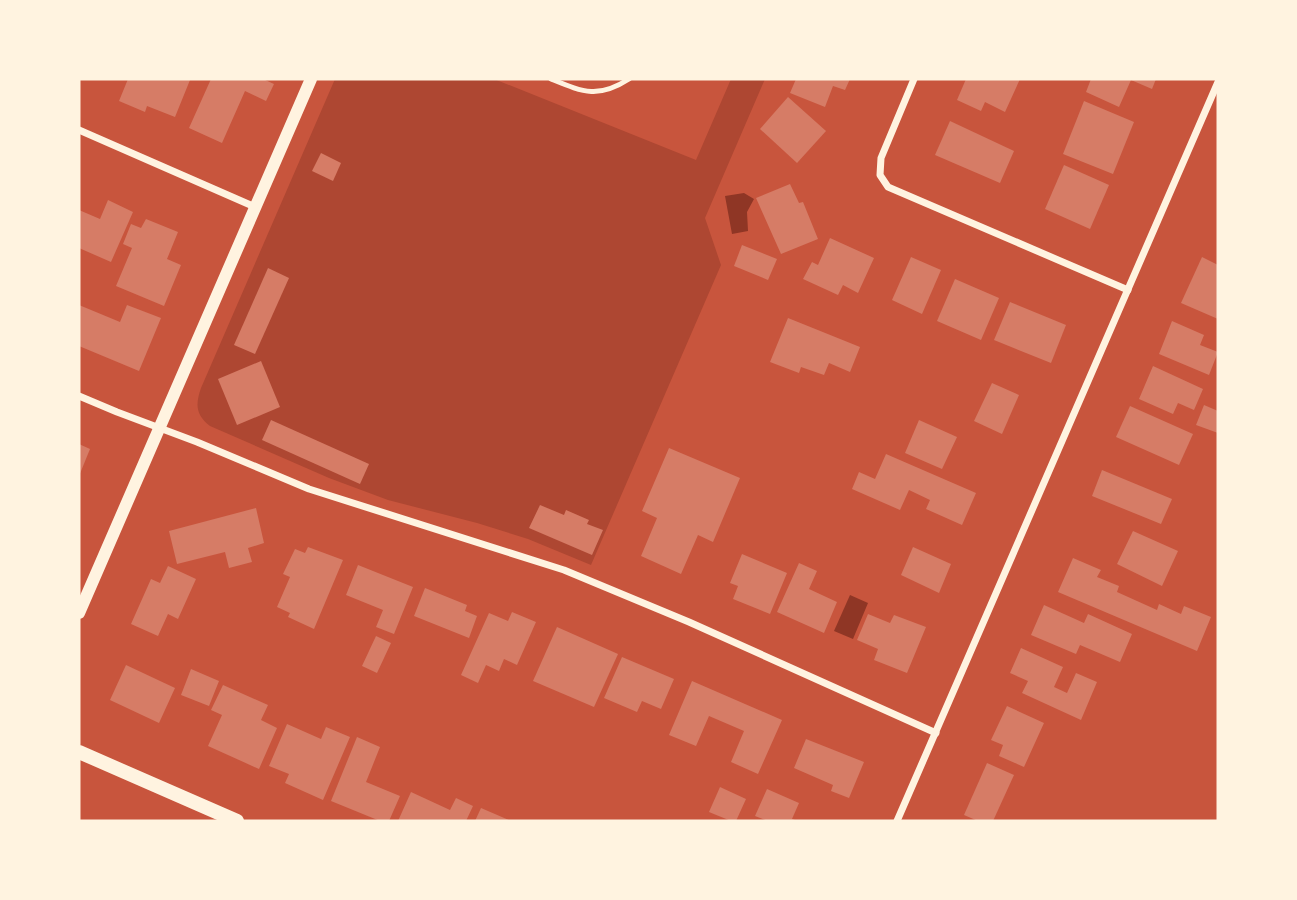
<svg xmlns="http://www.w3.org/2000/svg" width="1297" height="900" font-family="'Roboto Serif',serif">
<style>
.green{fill:#ae4732}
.water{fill:#8f3625}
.building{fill:#d67c66}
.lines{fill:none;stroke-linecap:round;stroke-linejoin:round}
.service{stroke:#fff3e0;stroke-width:5}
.minor{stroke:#fff3e0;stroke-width:7}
.tertiary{stroke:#fff3e0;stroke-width:12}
.secondary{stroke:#fff3e0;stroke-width:14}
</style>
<rect width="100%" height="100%" fill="#c8553d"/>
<path class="green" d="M335,79H494L696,160L731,79H765L705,218L721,265L591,565L528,539L477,523L388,500L329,478L210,426C196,415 195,405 201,388Z"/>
<g class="water">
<polygon points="744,193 754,199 747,212 748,231 732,234 725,196"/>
<polygon points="850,595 868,603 853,639 834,631"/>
</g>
<g class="building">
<polygon points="128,79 187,79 190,80 175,117 147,106 145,112 119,101"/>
<polygon points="211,79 263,79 274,84 266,101 245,91 222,143 189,128"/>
<polygon points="796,79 850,79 845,90 833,86 825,107 790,93"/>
<polygon points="966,79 1020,79 1005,112 985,102 981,111 957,100"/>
<polygon points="1091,79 1156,79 1152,89 1131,80 1119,107 1086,92"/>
<polygon points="788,97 826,131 797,163 760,129"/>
<polygon points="1084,101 1134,122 1113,174 1063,154"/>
<polygon points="950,121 1014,151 1000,183 935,155"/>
<polygon points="321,153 341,163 333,181 312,171"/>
<polygon points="1064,165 1109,185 1090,229 1045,209"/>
<polygon points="790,184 799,203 803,202 818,239 781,254 756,198"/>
<polygon points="108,200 133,212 111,262 79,248 79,210 100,219"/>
<polygon points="146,219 178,232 167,259 181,265 164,306 116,286 132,248 123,244 131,224 141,228"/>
<polygon points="830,238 874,258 858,293 843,285 838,295 803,279 812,262 818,265"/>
<polygon points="742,245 777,259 768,280 734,266"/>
<polygon points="911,257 941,270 922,314 892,300"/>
<polygon points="1202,257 1218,265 1218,319 1181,303"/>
<polygon points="268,268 289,278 255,354 234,345"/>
<polygon points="955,279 999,298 981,340 937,321"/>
<polygon points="1010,302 1066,325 1051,363 994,340"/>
<polygon points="79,305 120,322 127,305 161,318 139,371 79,346"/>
<polygon points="788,318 860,347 850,372 829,363 824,375 801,367 799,373 770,362"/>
<polygon points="1172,321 1204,335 1200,345 1218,352 1209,375 1159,354"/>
<polygon points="261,361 280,407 237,425 218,379"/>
<polygon points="1153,366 1203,389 1194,410 1178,403 1173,414 1139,399"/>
<polygon points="992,383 1019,395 1002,434 974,421"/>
<polygon points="1204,405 1218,411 1218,433 1196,425"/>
<polygon points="1130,406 1193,434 1179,465 1116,437"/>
<polygon points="271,420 369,464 360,484 262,440"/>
<polygon points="919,420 957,437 942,469 905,453"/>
<polygon points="79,444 90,449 79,476"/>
<polygon points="669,448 740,478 713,542 698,535 681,574 641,556 657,518 642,511"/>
<polygon points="886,454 976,493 962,525 926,509 930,500 909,490 900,510 852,489 859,472 875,479"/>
<polygon points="1102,470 1172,499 1161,524 1092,496"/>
<polygon points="540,505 564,515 566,510 589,520 587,524 603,530 592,555 529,528"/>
<polygon points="256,508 264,543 248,548 252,562 229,568 225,552 177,564 169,531"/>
<polygon points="1133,531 1178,551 1162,586 1117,564"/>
<polygon points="308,547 343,560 314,629 288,617 290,613 277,607 290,577 283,574 295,549 305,553"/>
<polygon points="913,547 951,564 939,593 901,575"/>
<polygon points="742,554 787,573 770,614 733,599 738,586 730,583"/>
<polygon points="1073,558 1101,570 1097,577 1119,586 1117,592 1157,610 1159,604 1181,614 1184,606 1211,617 1197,651 1058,592"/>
<polygon points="799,563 817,571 809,589 837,602 824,633 777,612"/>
<polygon points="358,565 413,587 394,634 376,627 383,610 346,595"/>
<polygon points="168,566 196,579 178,619 168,614 158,636 131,624 151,579 160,583"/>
<polygon points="425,588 467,605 465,611 477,616 469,638 414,616"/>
<polygon points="1044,605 1084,623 1088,614 1132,634 1120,662 1080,645 1076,654 1031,635"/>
<polygon points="512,612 536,622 517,665 504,659 499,671 486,665 478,683 461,675 489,613 508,621"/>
<polygon points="868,614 890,623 894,615 926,627 907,673 874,660 878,649 857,640"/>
<polygon points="557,627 618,654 594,707 533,681"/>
<polygon points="376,636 391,643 377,673 362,666"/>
<polygon points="1021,648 1063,667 1054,687 1067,693 1076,673 1097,682 1081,720 1022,693 1028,681 1010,673"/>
<polygon points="622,657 674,679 661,709 642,701 637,712 604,698"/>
<polygon points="126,665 175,688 159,723 110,700"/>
<polygon points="191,669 219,681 209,706 181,695"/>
<polygon points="692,681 782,720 758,774 731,762 744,731 709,716 696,746 669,735"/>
<polygon points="223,685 268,705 261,720 277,728 259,769 208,746 222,715 211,710"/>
<polygon points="1007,706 1044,723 1024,767 999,756 1003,745 991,740"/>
<polygon points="287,724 321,739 326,727 350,737 323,800 285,783 289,774 269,766"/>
<polygon points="357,737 380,747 366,782 400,796 389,821 380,821 331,801"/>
<polygon points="806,739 864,762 849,798 831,791 833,785 794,768"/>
<polygon points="987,763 1014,775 993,821 978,821 964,815"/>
<polygon points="720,787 746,799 736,821 731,821 709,812"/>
<polygon points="767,789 799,803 792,819 798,821 768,821 755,816"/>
<polygon points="411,792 450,810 456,798 473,806 466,821 398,821"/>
<polygon points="481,808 511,821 475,821"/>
</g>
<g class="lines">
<path class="service" d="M551,79C583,92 598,99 629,79"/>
<g class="minor">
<polyline points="914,79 881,158 880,175 888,187 1128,290"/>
<polyline points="79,130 255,207"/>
<polyline points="79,396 117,412 197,442 309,489 564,570 689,622 936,733"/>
<polyline points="897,821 1218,82"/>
</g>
<polyline class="tertiary" points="79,613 311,79"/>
<polyline class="secondary" points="79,752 237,821"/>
</g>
<rect width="1297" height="900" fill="none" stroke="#fff3e0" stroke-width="161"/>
</svg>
